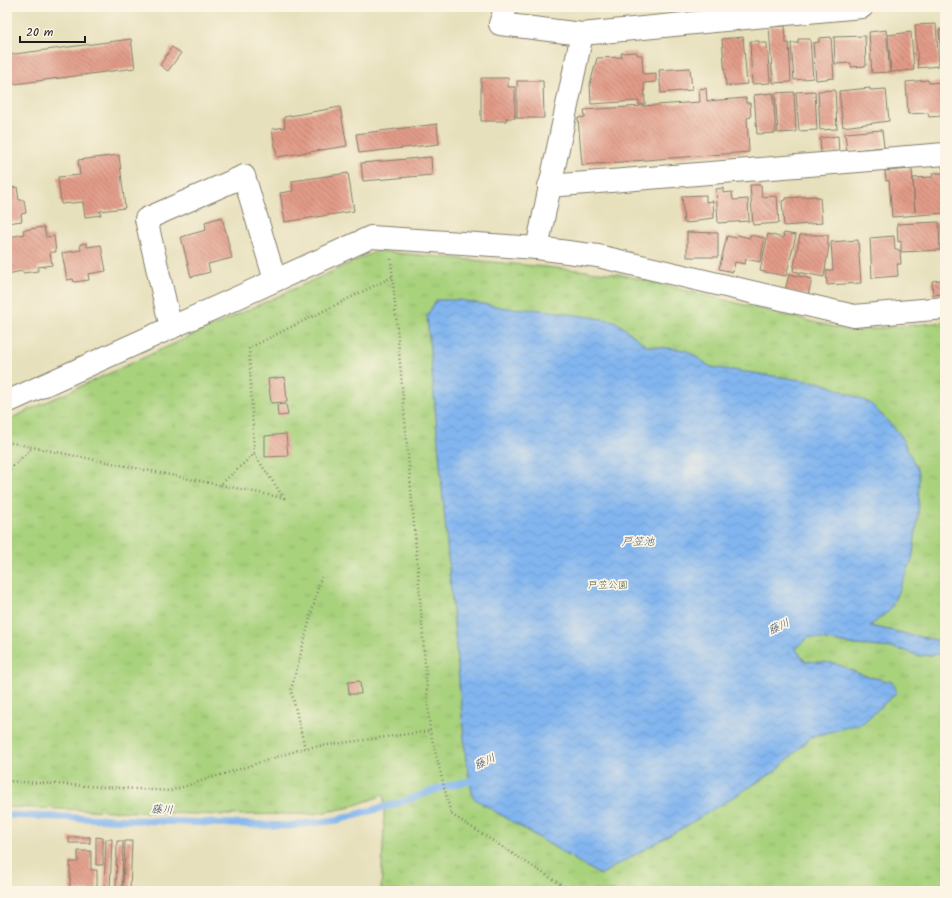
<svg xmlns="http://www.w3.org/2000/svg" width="952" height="898" font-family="Kalam,'Klee One',sans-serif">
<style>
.park{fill:url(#park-tufts);stroke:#62774c}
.water{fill:url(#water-waves);stroke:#4f6886}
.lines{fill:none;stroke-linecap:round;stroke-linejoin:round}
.stream{stroke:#82b5ef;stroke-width:7}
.building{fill:url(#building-back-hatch)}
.minor-casing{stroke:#827e6c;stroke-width:24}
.path{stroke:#827e6c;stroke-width:2.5;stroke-dasharray:1 3;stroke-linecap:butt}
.minor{stroke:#fff;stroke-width:22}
.labels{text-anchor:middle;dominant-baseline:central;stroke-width:3.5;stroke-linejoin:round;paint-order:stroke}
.park-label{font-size:10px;fill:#4d5c3e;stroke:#fcf5e5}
.water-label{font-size:11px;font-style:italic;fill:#455970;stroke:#fcf5e5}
</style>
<defs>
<pattern id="park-tufts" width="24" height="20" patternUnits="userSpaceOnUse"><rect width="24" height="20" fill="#a9d27d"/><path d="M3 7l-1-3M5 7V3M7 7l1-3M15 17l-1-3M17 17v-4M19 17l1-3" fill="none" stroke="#91b46b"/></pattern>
<pattern id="water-waves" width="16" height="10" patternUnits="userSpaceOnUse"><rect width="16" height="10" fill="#82b5ef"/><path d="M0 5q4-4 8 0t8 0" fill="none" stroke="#709bcc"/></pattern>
<pattern id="building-back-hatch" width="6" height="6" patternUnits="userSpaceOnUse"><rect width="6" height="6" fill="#e29b88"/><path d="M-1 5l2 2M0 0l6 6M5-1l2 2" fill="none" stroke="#b67e6e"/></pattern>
</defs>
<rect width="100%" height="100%" fill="#fcf5e5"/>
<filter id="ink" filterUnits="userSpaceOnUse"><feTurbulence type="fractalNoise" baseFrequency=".025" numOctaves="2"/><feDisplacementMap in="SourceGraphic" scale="8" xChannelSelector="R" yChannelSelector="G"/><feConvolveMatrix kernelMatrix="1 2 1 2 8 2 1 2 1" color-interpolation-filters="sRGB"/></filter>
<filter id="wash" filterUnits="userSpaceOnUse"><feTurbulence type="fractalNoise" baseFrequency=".012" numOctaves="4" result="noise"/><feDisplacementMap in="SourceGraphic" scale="16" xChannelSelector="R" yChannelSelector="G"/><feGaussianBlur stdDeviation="0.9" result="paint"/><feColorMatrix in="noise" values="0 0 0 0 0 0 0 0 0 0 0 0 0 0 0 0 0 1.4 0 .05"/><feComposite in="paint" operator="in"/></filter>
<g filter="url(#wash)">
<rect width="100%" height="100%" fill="#e7e0bc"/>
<polygon class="park" points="377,251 619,274 850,331 945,322 945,891 381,891 384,825 384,795 347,808 314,814 221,815 7,807 7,420"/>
<polygon class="water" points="436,300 459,300 507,308 545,310 615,321 647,346 686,350 711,367 823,383 870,403 900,434 919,473 918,517 912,560 890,610 870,626 945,642 945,656 939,654 918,656 906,651 892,648 855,645 809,637 795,648 805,661 834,663 863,675 892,682 897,692 863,723 811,737 776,771 686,826 600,875 473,798 466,761 427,316"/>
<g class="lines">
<polyline class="stream" points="7,815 287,826 337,820 399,803 443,787 470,781 479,777"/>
</g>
<g id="blocks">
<g class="building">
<polygon points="628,7 668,7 668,8 628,11"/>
<polygon points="936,24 939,66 918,68 915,25"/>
<polygon points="785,26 786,43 789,43 791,82 773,83 769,27"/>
<polygon points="945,29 945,66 942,66 939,30"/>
<polygon points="886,30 890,72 872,73 869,32"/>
<polygon points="911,32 914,70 891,72 888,35"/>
<polygon points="865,36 866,66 851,67 851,63 835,64 834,37"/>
<polygon points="743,37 747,84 726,86 722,39"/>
<polygon points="831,37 834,78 816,80 813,43 819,42 819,38"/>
<polygon points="131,39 135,68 7,85 7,55"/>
<polygon points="798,39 810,39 813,78 794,80 791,43 798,43"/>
<polygon points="750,41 759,41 759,43 767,43 770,83 752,84"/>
<polygon points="172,47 181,53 168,71 160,65"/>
<polygon points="637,52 637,55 642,55 643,74 656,73 656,82 644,83 645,104 639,105 639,101 591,104 590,84 597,58 622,57 621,53"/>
<polygon points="690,68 692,90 661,93 659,70"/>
<polygon points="481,78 508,78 508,87 515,87 515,118 506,118 506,121 481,121"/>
<polygon points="928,80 929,83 945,82 945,110 941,110 941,116 929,117 928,113 908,114 906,82"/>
<polygon points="517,81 543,81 544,118 517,118"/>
<polygon points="706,88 707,101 746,98 746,103 750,103 751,117 747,118 749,152 582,165 578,118 585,117 584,110 700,102 699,89"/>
<polygon points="870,88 870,90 886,89 889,121 843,127 839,91"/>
<polygon points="835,90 837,129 820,130 818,91"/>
<polygon points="815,91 817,130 799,131 796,92"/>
<polygon points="794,92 796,132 778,133 775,93"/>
<polygon points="773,93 776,133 757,134 754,95"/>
<polygon points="340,107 347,146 277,157 272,129 285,127 284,117"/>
<polygon points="437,124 439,144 359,153 356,134"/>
<polygon points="882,130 884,147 847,151 845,133"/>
<polygon points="838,136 839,153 821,154 820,138"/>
<polygon points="119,155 125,208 100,211 101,215 85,217 83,202 61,204 58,177 80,175 78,160"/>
<polygon points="431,157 432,175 363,181 361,163"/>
<polygon points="942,165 945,165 945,213 892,217 889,180 886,181 885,171 912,169 915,212 913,178 933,177 932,173 943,173"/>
<polygon points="348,173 354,211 285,222 280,193 293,191 292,181"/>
<polygon points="750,185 761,185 762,197 777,196 779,223 753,225"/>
<polygon points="17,187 19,200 24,200 26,213 21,214 22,221 7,223 7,189"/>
<polygon points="723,188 723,193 732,192 733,200 748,199 749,221 718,223 716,189"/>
<polygon points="706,195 706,202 713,201 714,218 697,220 697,222 684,223 682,196"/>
<polygon points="816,196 816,197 820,197 822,223 784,226 782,201 786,200 786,198"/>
<polygon points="222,217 232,258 208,264 210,272 191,277 181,237 206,230 205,222"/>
<polygon points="939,222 940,250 901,252 901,241 898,242 897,224"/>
<polygon points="44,227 46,237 54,236 56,252 50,252 52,265 38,267 38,271 23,273 22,271 7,274 7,233 10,232 10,237 24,234 23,230"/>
<polygon points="687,232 718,233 718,257 687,257"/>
<polygon points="784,233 796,235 786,276 760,271 768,234 783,238"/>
<polygon points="737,235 750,238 750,235 765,238 760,262 746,259 745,264 735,262 733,272 719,269 727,236 736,238"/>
<polygon points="800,235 828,235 828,245 829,245 824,277 793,271"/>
<polygon points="894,236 895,250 900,250 901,264 897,264 898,276 872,278 870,238"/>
<polygon points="858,240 861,283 827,285 826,270 833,270 831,242"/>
<polygon points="87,243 87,247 101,245 106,271 88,274 89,280 74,282 73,279 67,280 62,253 81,250 80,244"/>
<polygon points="789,274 812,279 808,295 785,291"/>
<polygon points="941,280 942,294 933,295 932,281"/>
<polygon points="285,377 287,402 271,403 268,379"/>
<polygon points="286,404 288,415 278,416 277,405"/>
<polygon points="286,434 288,456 265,457 265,436"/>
<polygon points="360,681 361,694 349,694 348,682"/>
<rect x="69" y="837" width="21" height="6"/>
<polygon points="96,837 103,838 103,865 96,865"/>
<polygon points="106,839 112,839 110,891 104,891"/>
<polygon points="117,841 123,841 122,891 116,891"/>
<polygon points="125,841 132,841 130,891 123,891"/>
<polygon points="78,851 91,851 91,870 97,870 97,891 70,891 70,862 78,862"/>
</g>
</g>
</g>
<g filter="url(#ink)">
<use href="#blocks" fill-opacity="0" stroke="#827e6c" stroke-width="1"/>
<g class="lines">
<defs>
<g id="minor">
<polyline points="506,7 500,24 582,34 796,13 796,7"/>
<polyline points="796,13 862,7"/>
<polyline points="549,186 945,154"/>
<polyline points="537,248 582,34"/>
<polyline points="171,328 146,219 244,176 275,280"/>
<polyline points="7,402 371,237 537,248 598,256 854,316 945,308"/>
</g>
</defs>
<use href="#minor" class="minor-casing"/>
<g class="path">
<polyline points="391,259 418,571 430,731 451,814 571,891"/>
<polyline points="7,442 220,485 254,454 249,348 392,277"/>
<polyline points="7,472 32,448"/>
<polyline points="221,485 284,498 254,454"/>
<polyline points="305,748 291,690 321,577"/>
<polyline points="7,781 170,791 305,748 430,731"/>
</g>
<use href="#minor" class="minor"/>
</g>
</g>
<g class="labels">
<g class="park-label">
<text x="608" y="585">戸笠公園</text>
</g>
<g class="water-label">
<text x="638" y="542">戸笠池</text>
<text transform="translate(779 627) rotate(-25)">藤川</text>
<text transform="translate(485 762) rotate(-25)">藤川</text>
<text transform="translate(162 810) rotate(2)">藤川</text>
</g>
</g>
<rect width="952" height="898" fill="none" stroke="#fcf5e5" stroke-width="24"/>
<path d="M20 36v6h65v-6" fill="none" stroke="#1c1c1c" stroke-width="2"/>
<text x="26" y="36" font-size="12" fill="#1c1c1c" stroke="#fcf5e5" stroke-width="3" paint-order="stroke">20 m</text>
</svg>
